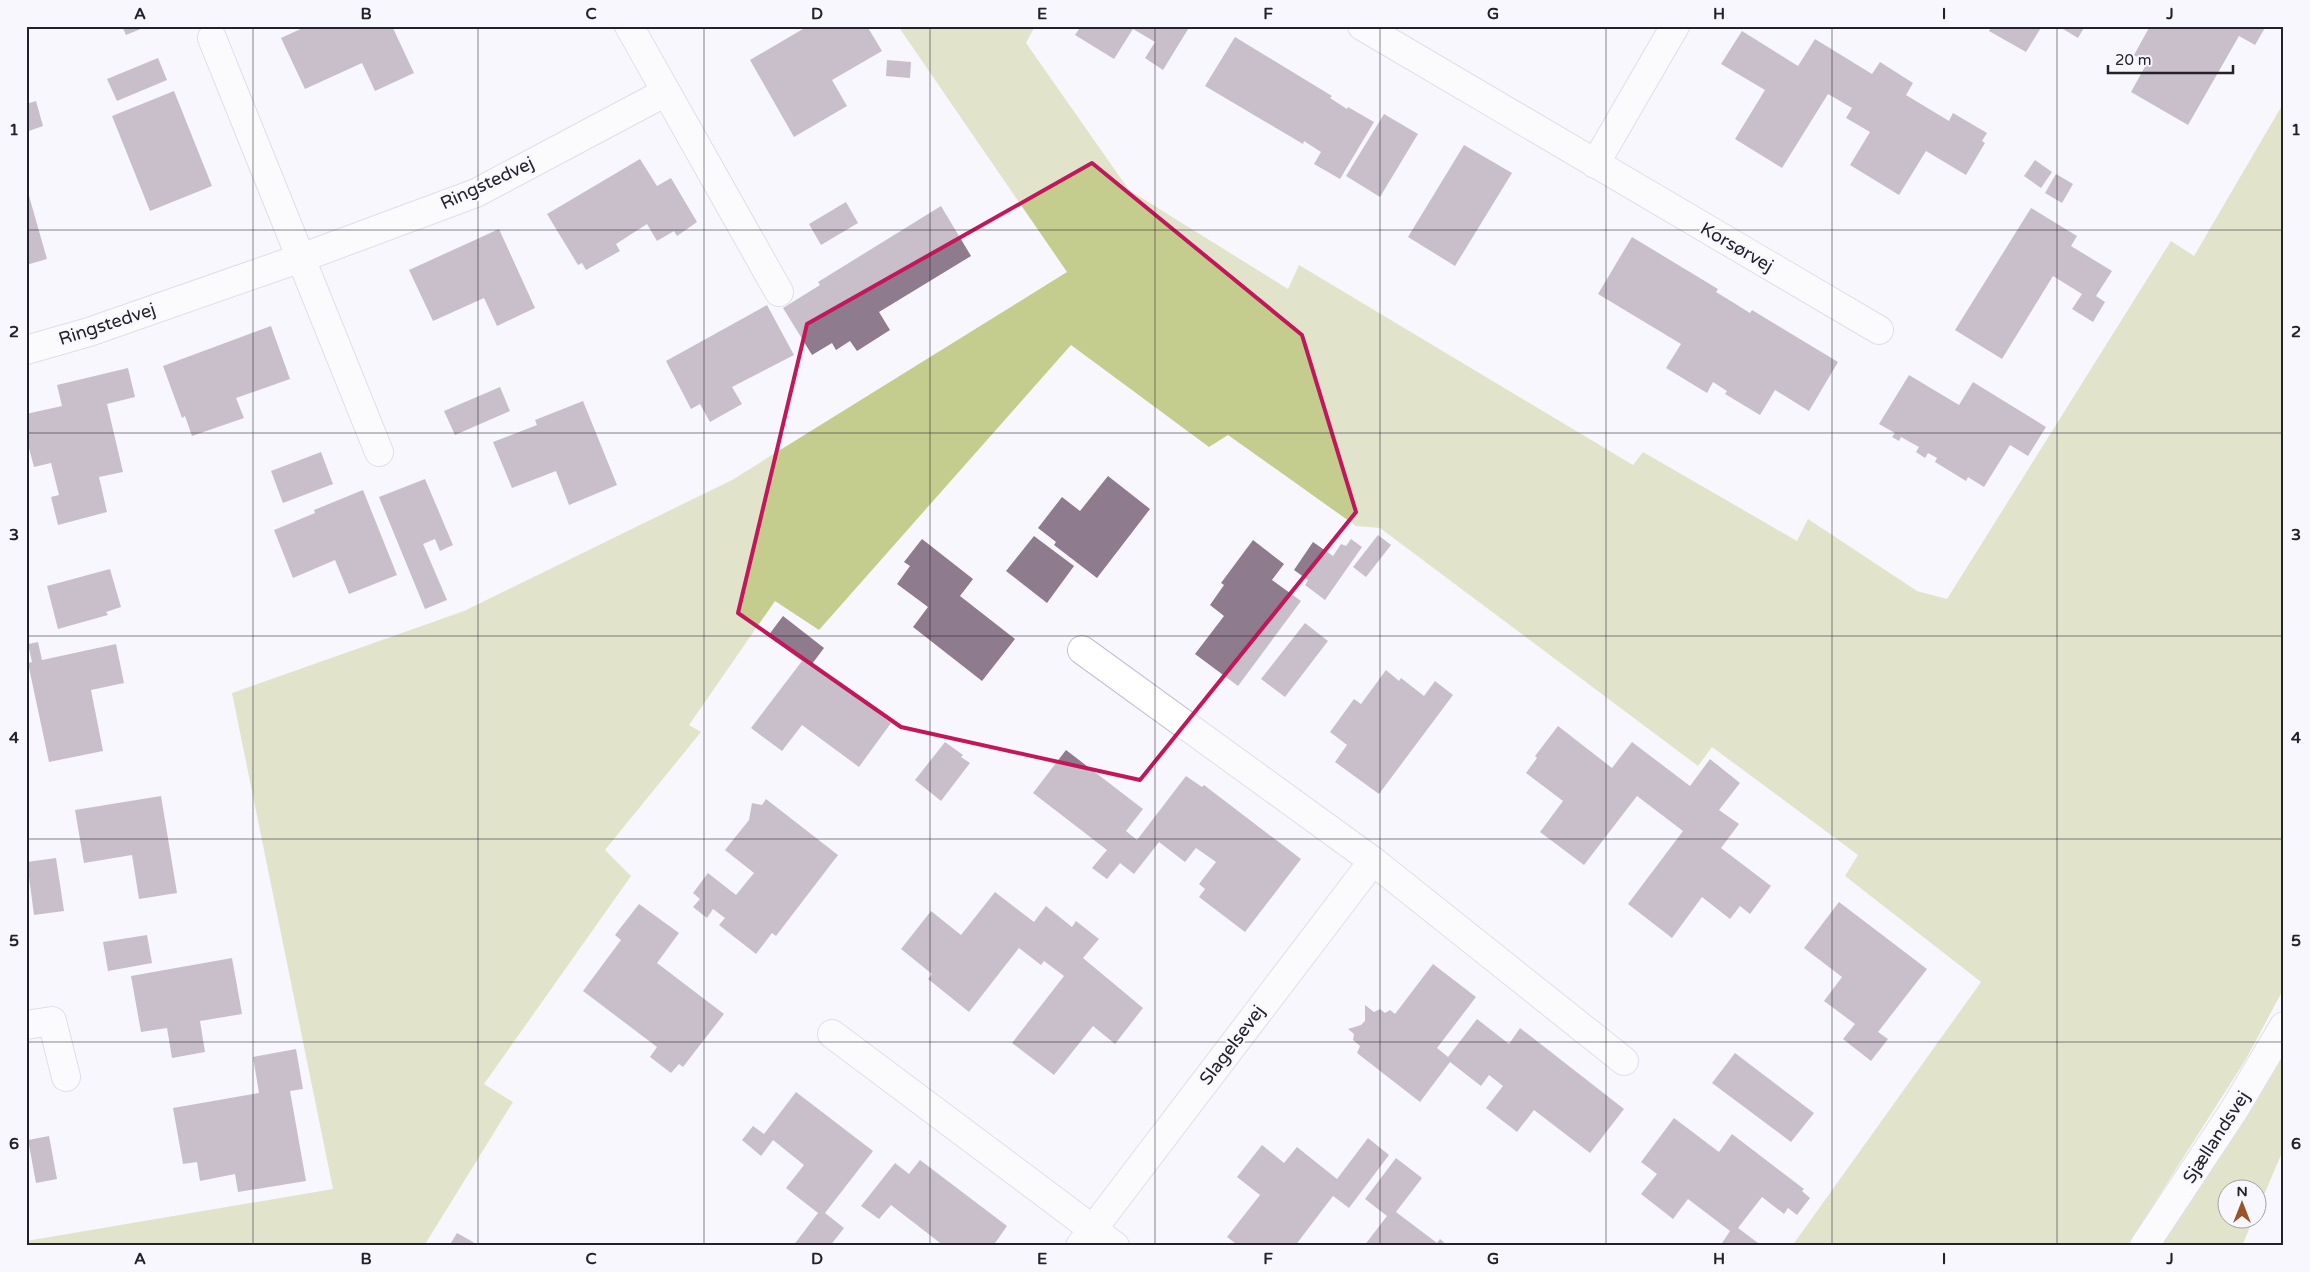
<svg xmlns="http://www.w3.org/2000/svg" width="2310" height="1272" font-family="'Varela Round',sans-serif">
<style>
.green{fill:#c5cd8e}
.building{fill:#8e7b8d}
.lines{fill:none;stroke-linecap:round;stroke-linejoin:round}
.minor-casing{stroke:#c1bed7;stroke-width:30}
.minor{stroke:#fff;stroke-width:28}
.marked{fill:none;stroke:#c2185b;stroke-width:4;stroke-linejoin:round}
.grid{fill:none;stroke:#23212b;stroke-width:1;stroke-opacity:0.55}
.labels{text-anchor:middle;dominant-baseline:central;stroke-width:4.5;stroke-linejoin:round;paint-order:stroke}
.street-label{font-size:18px;fill:#23212b;stroke:#f8f7fd}
.neatline{fill:none;stroke:#23212b;stroke-width:2}
.grid-label{font-size:16px;text-anchor:middle;font-weight:bold;fill:#23212b}
</style>
<rect width="100%" height="100%" fill="#f8f7fd"/>
<g class="green">
<polygon points="898,26 1035,26 1026,43 1129,190 1288,289 1299,265 1633,465 1643,452 1797,541 1808,519 1917,591 1947,599 2171,241 2194,256 2284,102 2284,988 2246,1059 2127,1246 1792,1246 1981,982 1845,876 1858,855 1712,747 1698,766 1380,528 1356,526 1228,435 1209,447 1071,345 819,630 775,601 689,725 701,732 605,850 631,876 484,1084 513,1102 424,1246 26,1246 26,1241 333,1189 232,693 464,611 732,480 1067,272"/>
<polygon points="2284,1054 2284,1148 2258,1209 2258,1190 2228,1190 2228,1220 2253,1220 2242,1246 2161,1246"/>
</g>
<g class="building">
<polygon points="122,26 148,26 126,35"/>
<polygon points="307,26 392,26 414,73 375,91 362,63 305,89 281,38"/>
<polygon points="808,26 867,26 882,51 832,80 847,106 794,137 750,60"/>
<polygon points="1081,26 1190,26 1163,70 1145,58 1155,42 1133,29 1114,59 1075,35"/>
<polygon points="1992,26 2042,26 2026,52 1989,31"/>
<polygon points="2058,26 2085,26 2078,38"/>
<polygon points="2150,26 2266,26 2255,45 2239,36 2188,125 2131,92 2147,63 2134,55"/>
<polygon points="1742,31 1798,66 1815,39 1872,74 1880,62 1913,83 1906,95 1949,121 1953,113 1987,133 1982,141 1985,143 1966,175 1926,151 1899,195 1850,165 1870,132 1846,118 1852,108 1828,94 1782,168 1735,139 1765,90 1721,64"/>
<polygon points="1235,37 1332,96 1330,98 1347,109 1348,107 1374,122 1340,179 1314,164 1321,152 1304,141 1303,144 1205,86"/>
<polygon points="158,58 167,80 117,101 107,79"/>
<polygon points="887,60 911,62 910,78 886,76"/>
<polygon points="174,91 212,186 150,211 112,116"/>
<polygon points="36,101 43,126 26,132 26,104"/>
<polygon points="1384,114 1418,134 1380,197 1346,176"/>
<polygon points="1464,145 1512,173 1455,266 1408,237"/>
<polygon points="640,159 657,186 671,178 697,222 677,236 674,231 657,241 647,224 616,244 620,251 586,270 582,263 578,265 547,214"/>
<polygon points="2035,160 2052,172 2041,188 2024,176"/>
<polygon points="2056,174 2073,184 2062,203 2045,193"/>
<polygon points="27,189 47,259 26,265 26,190"/>
<polygon points="846,202 858,223 821,245 809,224"/>
<polygon points="941,206 971,256 879,312 890,330 857,351 850,341 836,350 832,343 812,355 783,308 820,285 818,282"/>
<polygon points="2031,208 2077,236 2071,246 2112,271 2096,296 2105,302 2093,322 2072,309 2082,294 2053,276 2002,359 1955,330"/>
<polygon points="499,229 535,308 497,326 484,298 433,321 409,270"/>
<polygon points="1632,237 1718,289 1716,292 1734,303 1750,313 1752,310 1838,362 1809,411 1775,390 1760,415 1725,394 1727,391 1713,382 1707,393 1666,368 1681,344 1598,294"/>
<polygon points="767,305 794,355 732,387 742,404 710,422 700,404 691,409 666,361"/>
<polygon points="271,326 290,379 236,398 244,418 192,436 185,416 182,418 163,366"/>
<polygon points="128,368 135,397 107,404 123,472 99,477 107,512 58,525 51,497 59,495 51,463 34,467 26,437 26,414 62,406 57,385"/>
<polygon points="1909,375 1959,405 1973,382 2046,427 2028,456 2010,445 1984,487 1968,477 1966,481 1935,462 1937,458 1928,453 1925,458 1916,452 1919,447 1901,437 1899,441 1892,437 1895,433 1879,424"/>
<polygon points="500,387 510,411 455,435 444,411"/>
<polygon points="583,401 617,485 569,505 556,471 512,488 493,442 537,425 535,420"/>
<polygon points="321,452 333,484 283,503 271,471"/>
<polygon points="1108,476 1150,509 1097,578 1054,545 1056,542 1038,528 1062,497 1080,511"/>
<polygon points="425,479 453,545 440,551 435,539 423,544 447,600 425,609 379,497"/>
<polygon points="363,490 397,575 349,594 335,560 293,578 274,530 315,513 314,510"/>
<polygon points="1378,535 1391,545 1366,577 1353,567"/>
<polygon points="1034,536 1074,566 1047,603 1006,571"/>
<polygon points="922,539 973,579 960,596 1015,639 982,681 913,627 928,607 897,584 910,566 904,562"/>
<polygon points="1351,539 1362,547 1325,600 1305,585 1308,580 1294,570 1313,542 1333,556 1341,544 1346,546"/>
<polygon points="1253,540 1284,564 1272,580 1301,601 1238,686 1195,654 1224,616 1210,605 1224,585 1221,583"/>
<polygon points="110,569 121,607 106,612 108,615 58,629 47,586"/>
<polygon points="783,616 824,648 812,664 891,723 859,767 802,725 782,751 751,728 802,661 768,636"/>
<polygon points="1305,623 1328,641 1285,697 1261,679"/>
<polygon points="38,642 42,660 116,644 124,683 91,690 103,751 49,762 28,663 32,662 28,644"/>
<polygon points="1386,670 1399,681 1401,678 1424,696 1435,681 1453,695 1379,794 1335,762 1347,745 1330,732 1354,699 1361,704"/>
<polygon points="1558,726 1612,768 1632,742 1690,786 1710,759 1740,783 1719,810 1739,824 1721,848 1771,886 1750,914 1740,906 1730,919 1702,897 1672,938 1628,904 1683,831 1637,796 1584,865 1540,832 1563,801 1526,773 1537,758 1535,756"/>
<polygon points="945,742 963,755 961,757 970,763 941,801 915,780"/>
<polygon points="1066,750 1143,809 1126,831 1137,840 1186,776 1202,787 1204,785 1301,859 1245,932 1199,897 1205,889 1199,884 1216,862 1196,848 1185,862 1159,842 1134,874 1120,863 1107,879 1092,868 1107,850 1033,793"/>
<polygon points="161,796 177,893 139,899 132,855 84,863 75,810"/>
<polygon points="766,799 838,855 776,936 772,933 756,954 719,925 725,918 713,909 707,918 693,907 700,899 693,893 708,873 736,895 754,873 725,850 749,820 752,803 762,805"/>
<polygon points="56,858 64,911 34,915 27,862"/>
<polygon points="995,892 1034,922 1046,906 1072,927 1076,921 1099,939 1083,958 1143,1008 1115,1044 1093,1026 1054,1075 1012,1043 1064,976 1044,961 1041,965 1019,948 969,1012 928,979 932,974 901,949 931,911 961,935"/>
<polygon points="1839,902 1927,969 1878,1032 1888,1039 1871,1061 1843,1039 1855,1024 1824,1001 1842,977 1804,948"/>
<polygon points="639,904 679,933 657,963 724,1014 683,1067 679,1064 671,1073 650,1057 657,1047 583,991 621,940 615,935"/>
<polygon points="147,935 152,963 108,971 103,942"/>
<polygon points="232,958 242,1014 200,1021 205,1052 172,1058 167,1028 141,1032 131,976"/>
<polygon points="1433,964 1476,997 1437,1048 1448,1057 1477,1019 1509,1044 1520,1028 1624,1109 1590,1153 1534,1110 1517,1132 1486,1108 1503,1086 1489,1075 1481,1086 1450,1062 1420,1102 1357,1053 1360,1046 1353,1040 1354,1034 1348,1029 1361,1025 1365,1021 1365,1005 1374,1012 1380,1009 1385,1013 1390,1010 1395,1014"/>
<polygon points="296,1049 303,1089 290,1091 306,1181 238,1192 235,1174 200,1181 197,1162 183,1164 173,1108 259,1093 253,1057"/>
<polygon points="1735,1053 1814,1113 1791,1142 1712,1083"/>
<polygon points="796,1092 873,1151 825,1213 844,1228 830,1246 793,1246 818,1213 786,1188 804,1165 773,1140 761,1156 742,1140 753,1126 764,1134"/>
<polygon points="1674,1118 1719,1152 1732,1134 1804,1189 1802,1191 1810,1198 1797,1215 1788,1208 1784,1214 1762,1197 1738,1228 1762,1246 1720,1246 1730,1231 1688,1199 1673,1219 1641,1194 1657,1174 1641,1162"/>
<polygon points="49,1136 57,1179 36,1183 28,1140"/>
<polygon points="1368,1138 1389,1155 1349,1208 1333,1196 1295,1246 1239,1246 1227,1237 1260,1195 1237,1177 1262,1145 1284,1163 1297,1147 1337,1179"/>
<polygon points="1396,1158 1422,1178 1396,1212 1437,1243 1440,1239 1448,1246 1364,1246 1387,1216 1365,1199"/>
<polygon points="920,1160 1007,1226 993,1246 944,1246 891,1205 879,1219 861,1206 895,1163 909,1174"/>
<polygon points="457,1233 480,1246 449,1246"/>
</g>
<g class="lines">
<defs>
<g id="minor">
<polyline points="629,26 779,292"/>
<polyline points="1362,26 1879,330"/>
<polyline points="212,38 379,452"/>
<polyline points="1595,164 1675,26"/>
<polyline points="26,350 89,332 301,258 476,193 666,92"/>
<polyline points="1082,650 1373,861"/>
<polyline points="26,1025 52,1021 66,1077"/>
<polyline points="832,1034 1115,1246"/>
<polyline points="1080,1246 1373,861 1624,1061"/>
<polyline points="2144,1246 2234,1110 2284,1026"/>
</g>
</defs>
<use href="#minor" class="minor-casing"/>
<use href="#minor" class="minor"/>
</g>
<path d="M0 0H2310V1272H0ZM1092,163L1302,335L1356,512L1140,780L901,727L738,613L807,324Z" fill="#f8f7fd" fill-opacity=".55" fill-rule="evenodd"/>
<path class="marked" d="M1092,163L1302,335L1356,512L1140,780L901,727L738,613L807,324Z"/>
<path class="grid" d="M253,26V1246M478,26V1246M704,26V1246M930,26V1246M1155,26V1246M1380,26V1246M1606,26V1246M1832,26V1246M2057,26V1246M26,230H2284M26,433H2284M26,636H2284M26,839H2284M26,1042H2284"/>
<g class="labels">
<g class="street-label">
<text transform="translate(487 183) rotate(-25)">Ringstedvej</text>
<text transform="translate(1737 247) rotate(30)">Korsørvej</text>
<text transform="translate(107 324) rotate(-18)">Ringstedvej</text>
<text transform="translate(1232 1045) rotate(-53)">Slagelsevej</text>
<text transform="translate(2216 1137) rotate(-57)">Sjællandsvej</text>
</g>
</g>
<rect width="2310" height="1272" fill="none" stroke="#f8f7fd" stroke-width="55"/>
<g transform="translate(2242 1204)"><circle r="24" fill="#f8f7fd" stroke="#a3a1a9"/>
<path d="M0-4L9 19L0 12L-9 19Z" fill="#995527"/>
<text y="-8" font-size="14" font-weight="bold" text-anchor="middle" fill="#23212b">N</text>
</g>
<path d="M2108 65v8h125v-8" fill="none" stroke="#23212b" stroke-width="2.5"/>
<text x="2115" y="65" font-size="15" fill="#23212b" stroke="#f8f7fd" stroke-width="4" paint-order="stroke">20 m</text>
<rect x="28" y="28" width="2254" height="1216" class="neatline"/>
<g class="grid-label">
<text x="140" y="19">A</text>
<text x="366" y="19">B</text>
<text x="591" y="19">C</text>
<text x="817" y="19">D</text>
<text x="1042" y="19">E</text>
<text x="1268" y="19">F</text>
<text x="1493" y="19">G</text>
<text x="1719" y="19">H</text>
<text x="1944" y="19">I</text>
<text x="2170" y="19">J</text>
<text x="14" y="135">1</text>
<text x="2296" y="135">1</text>
<text x="14" y="337">2</text>
<text x="2296" y="337">2</text>
<text x="14" y="540">3</text>
<text x="2296" y="540">3</text>
<text x="14" y="743">4</text>
<text x="2296" y="743">4</text>
<text x="14" y="946">5</text>
<text x="2296" y="946">5</text>
<text x="14" y="1149">6</text>
<text x="2296" y="1149">6</text>
<text x="140" y="1264">A</text>
<text x="366" y="1264">B</text>
<text x="591" y="1264">C</text>
<text x="817" y="1264">D</text>
<text x="1042" y="1264">E</text>
<text x="1268" y="1264">F</text>
<text x="1493" y="1264">G</text>
<text x="1719" y="1264">H</text>
<text x="1944" y="1264">I</text>
<text x="2170" y="1264">J</text>
</g>
</svg>
